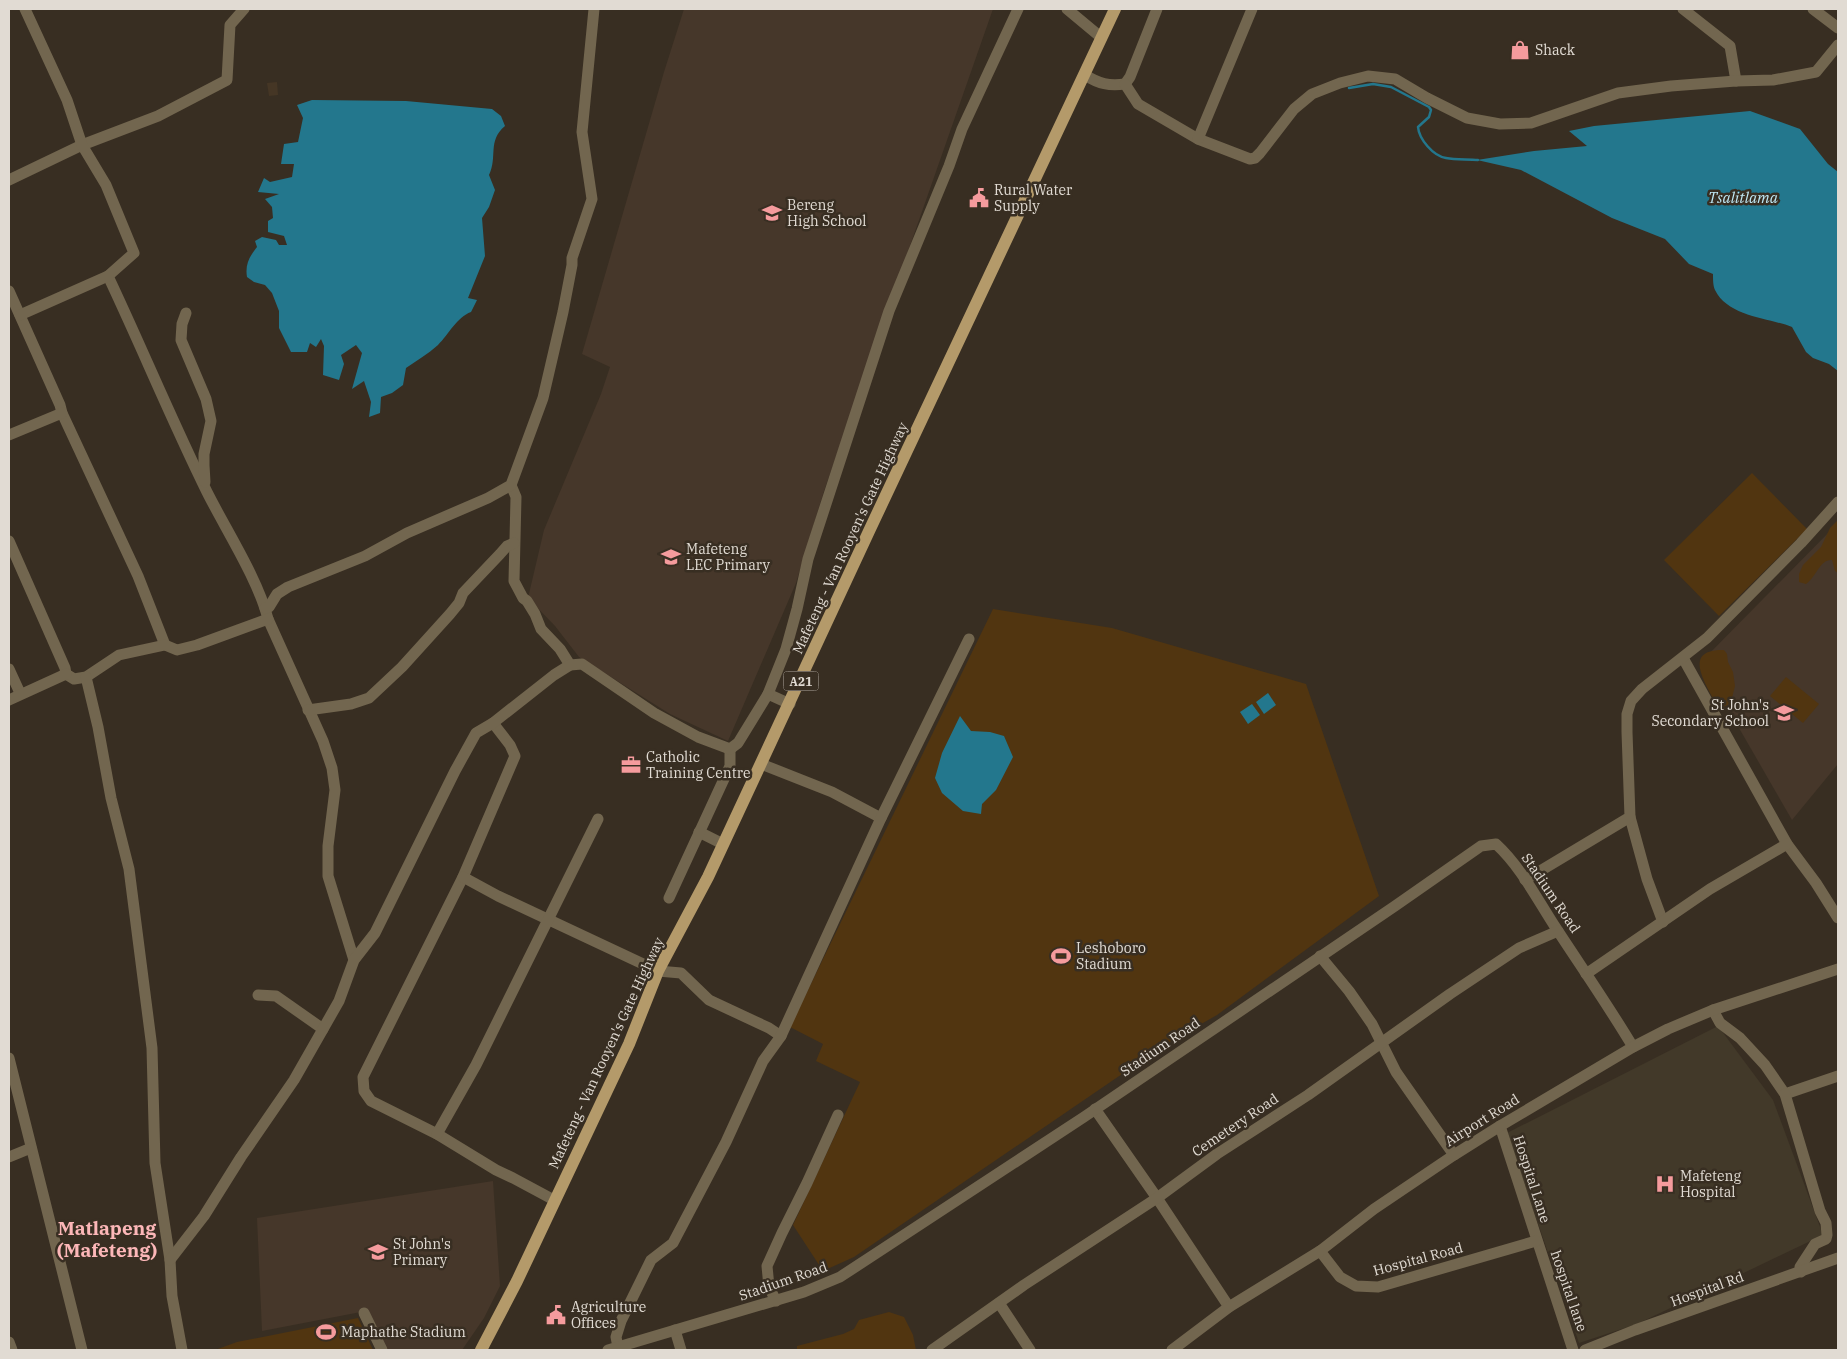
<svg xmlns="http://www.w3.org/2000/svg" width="1847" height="1359" font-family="'IBM Plex Serif',serif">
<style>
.built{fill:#453625}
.education{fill:#46372a}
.medical{fill:#423929}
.green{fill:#513510}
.water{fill:#23778d}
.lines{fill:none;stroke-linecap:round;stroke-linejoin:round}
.stream{stroke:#23778d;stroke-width:2.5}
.minor{stroke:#72664f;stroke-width:11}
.major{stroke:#b49a6a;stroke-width:12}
.labels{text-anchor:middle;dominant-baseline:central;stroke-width:5;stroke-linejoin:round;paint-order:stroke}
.shield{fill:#382e22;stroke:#aea79e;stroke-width:1}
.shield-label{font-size:12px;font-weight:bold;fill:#e1dbd3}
.poi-label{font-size:14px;fill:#e1dbd3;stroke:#382e22;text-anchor:start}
.street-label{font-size:14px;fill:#e1dbd3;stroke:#382e22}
.water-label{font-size:15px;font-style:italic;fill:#c0e9f6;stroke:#382e22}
.district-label{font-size:19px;font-weight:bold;fill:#fcb7b8;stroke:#382e22}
</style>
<rect width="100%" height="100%" fill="#382e22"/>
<polygon class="built" points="277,82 278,95 269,96 267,83"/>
<g class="education">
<polygon points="684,9 993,9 824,491 796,583 728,741 670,714 579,657 555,626 528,598 544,530 601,394 610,367 582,354 664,72"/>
<polygon points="1838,523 1838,764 1792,820 1701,662"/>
<polygon points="493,1181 500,1286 484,1318 462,1350 385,1350 366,1311 262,1331 257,1218"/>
</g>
<polygon class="medical" points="1718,1026 1773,1100 1823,1235 1637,1324 1579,1343 1507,1133"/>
<g class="green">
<polygon points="1752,473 1807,529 1719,616 1664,560"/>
<path d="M1838,520V573L1835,571L1832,560C1820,559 1817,576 1806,584L1799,582V574L1803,565L1821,547L1830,528Z"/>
<polygon points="993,609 1112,628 1306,684 1379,896 1217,1015 1166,1044 854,1257 823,1271 793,1225 860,1082 816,1061 823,1044 790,1027"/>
<path d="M1724,650L1727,654L1728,662L1733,672L1735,686L1732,698L1728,705L1718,709C1710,688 1678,649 1724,650Z"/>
<polygon points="1786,677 1819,704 1803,723 1770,696"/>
<polygon points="889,1312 904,1317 913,1335 916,1350 797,1350 797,1346 843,1334 854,1329 859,1320"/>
<polygon points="358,1318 373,1350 215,1350 237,1342"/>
</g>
<g class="water">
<path d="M312,100L406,101L492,109L501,116L505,126C487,141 498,157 489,175L495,190L489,207L482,218L485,256L468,298L477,300L471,312C457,317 449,334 438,345C428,354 416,361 406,368L403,385L392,393L381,397L380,413L369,417L371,402L364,381L352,389L362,353L356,345L341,355L344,364L339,380L323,375L324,346L321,339L316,347L310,343L307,352H291L279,328V311L272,293L265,285L254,282L247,277C245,265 249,257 257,247L255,241L262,237L276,240L279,245H287L284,236L268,232V221L273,218L272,207L265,199L279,194L258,192L264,178L270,182L292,177L294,164H281L284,144L298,142L303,118L297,105Z"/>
<path d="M1750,111L1800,129L1828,164L1838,172V371L1829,364L1813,358L1806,352L1792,327C1770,318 1728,317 1715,290C1713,286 1713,279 1713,274L1689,264L1665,239L1612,218L1521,170L1477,160L1534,151L1587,146L1569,131L1594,126Z"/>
<polygon points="1268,693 1276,705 1264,714 1256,702"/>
<polygon points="1252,704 1260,715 1248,724 1240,712"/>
<polygon points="960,716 971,731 990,732 1004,736 1013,757 996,790 982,804 981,814 963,811 942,793 935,778 942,753"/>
</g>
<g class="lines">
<path class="stream" d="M1349,88L1373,84L1391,87L1429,107L1431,110L1429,117L1418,127C1419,139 1433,156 1446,158C1456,160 1467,159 1478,160"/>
<g class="minor">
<polyline points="1067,9 1097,34 1102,36"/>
<polyline points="1683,9 1730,46 1736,81"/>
<polyline points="1813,9 1838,28"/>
<path d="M1085,75C1099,84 1109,86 1125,84L1130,77L1157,9"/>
<polyline points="1125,84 1138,104 1198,139 1250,159 1255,158 1260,153 1294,109 1312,94 1340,83 1368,76 1395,79 1427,98 1467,118 1500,124 1531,123 1618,93 1671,86 1736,81 1773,80 1816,72 1838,45"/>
<polyline points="1198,139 1252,9"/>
<polyline points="9,180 82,145 158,116 227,80 230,25 244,9"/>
<path d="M108,276C142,348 172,421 207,492C226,530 258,579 268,619L323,741L332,768L335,790L328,846V876L354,960"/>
<polyline points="9,291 60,405 62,413 138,576 165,645"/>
<polyline points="186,313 182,324 181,340 206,399 211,421 204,454 204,465 205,482"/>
<polyline points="20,315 108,276 134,253 106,185 82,145 67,100 25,9"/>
<polyline points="9,435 62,413"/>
<polyline points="511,485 516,497 514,581 523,598 527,601 535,614 541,629 560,649 570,665"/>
<polyline points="9,541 65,668 66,674 74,679 86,677 119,655 165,645 177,650 197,645 268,619"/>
<polyline points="265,608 269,607 277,594 288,587 365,556 407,533 488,498 511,485 543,398 563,312 572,265 572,258 592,199 582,132 594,9"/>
<polyline points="1683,658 1787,844 1816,883 1838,918"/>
<polyline points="9,669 20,693"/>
<polyline points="86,677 98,727 111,798 129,869 152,1048 155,1163 170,1260 172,1296 182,1350"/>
<polyline points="9,700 66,674"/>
<polyline points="790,704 768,694 786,649 797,609 808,559 889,311 949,166 962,129 1018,9"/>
<polyline points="308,710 351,704 369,698 402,667 450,614 459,603 463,593 500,554 507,546 514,543"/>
<polyline points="493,723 510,745 515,756 463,877 363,1077 364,1091 371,1101 437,1134 496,1170 513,1178 554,1200"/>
<polyline points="761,764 832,792 881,818"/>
<polyline points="1630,817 1647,879 1663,922"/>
<polyline points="699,832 723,844"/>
<polyline points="463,877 498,896 658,971 681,973 709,1000 769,1028 781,1036"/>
<polyline points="1525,880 1630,817 1627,732 1627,714 1631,701 1642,689 1707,638 1801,543 1838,502"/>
<polyline points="669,898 730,766 730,749"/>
<polyline points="1320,956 1349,991 1372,1024 1396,1072 1454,1155"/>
<polyline points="1586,974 1710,889 1787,844"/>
<polyline points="258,995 276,996 323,1029"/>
<polyline points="1713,1010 1720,1023 1740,1038 1765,1065 1785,1094 1838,1076"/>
<polyline points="9,1058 82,1350"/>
<polyline points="1785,1094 1820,1211 1826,1223 1827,1235 1826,1239 1815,1244 1800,1267 1801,1272"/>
<polyline points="1095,1109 1157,1198 1229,1307"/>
<polyline points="1500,1126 1573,1350"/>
<polyline points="437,1134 476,1065 598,819"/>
<polyline points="9,1157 31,1148"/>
<polyline points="1320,1251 1340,1277 1356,1286 1378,1287 1536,1241"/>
<polyline points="170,1260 204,1216 241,1157 294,1080 339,1001 354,960 375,933 455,771 476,733 493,723 554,675 570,665 582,664 654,713 698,737 730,749 738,743 768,694"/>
<polyline points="776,1301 769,1287 767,1266 782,1233 807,1183 838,1115"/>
<polyline points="999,1303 1030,1350"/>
<polyline points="364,1313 382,1350"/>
<polyline points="675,1330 681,1350"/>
<polyline points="9,1342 12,1350"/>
<polyline points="618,1347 616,1337 621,1321 651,1260 673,1243 726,1142 763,1061 781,1036 881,818 969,639"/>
<path d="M608,1350L804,1292L840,1277L1084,1117L1395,906L1481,846L1496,844C1520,866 1536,897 1554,925C1580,965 1608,1005 1633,1047"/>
<polyline points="932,1350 1024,1285 1157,1198 1217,1154 1308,1095 1450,994 1519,948 1558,931"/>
<polyline points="1172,1350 1229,1307 1320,1251 1374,1209 1454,1155 1500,1126 1633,1047 1668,1029 1713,1010 1838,969"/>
<polyline points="1585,1350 1635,1330 1838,1258"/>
</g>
<polyline class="major" points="481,1350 517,1281 629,1044 658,971 708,877 870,529 1115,9"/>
</g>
<defs>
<symbol id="shop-bare" viewBox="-9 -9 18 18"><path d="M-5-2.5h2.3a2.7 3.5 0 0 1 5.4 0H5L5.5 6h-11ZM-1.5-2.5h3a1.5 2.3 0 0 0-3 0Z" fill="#f59b9d" stroke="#382e22" stroke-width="2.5" paint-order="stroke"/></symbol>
<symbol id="civic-bare" viewBox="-9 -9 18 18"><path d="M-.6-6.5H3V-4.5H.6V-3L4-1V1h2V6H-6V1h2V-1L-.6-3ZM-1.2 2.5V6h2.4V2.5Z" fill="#f59b9d" stroke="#382e22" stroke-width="2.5" paint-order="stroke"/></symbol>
<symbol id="school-bare" viewBox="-9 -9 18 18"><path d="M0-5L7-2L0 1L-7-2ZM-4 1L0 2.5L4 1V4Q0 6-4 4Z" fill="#f59b9d" stroke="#382e22" stroke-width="2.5" paint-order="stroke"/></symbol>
<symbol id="office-bare" viewBox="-9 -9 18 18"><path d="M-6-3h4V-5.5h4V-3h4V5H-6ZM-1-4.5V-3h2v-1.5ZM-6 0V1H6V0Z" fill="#f59b9d" stroke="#382e22" stroke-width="2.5" paint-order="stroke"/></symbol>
<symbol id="stadium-bare" viewBox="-9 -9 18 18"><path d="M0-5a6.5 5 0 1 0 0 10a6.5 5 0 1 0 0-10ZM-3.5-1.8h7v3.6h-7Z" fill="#f59b9d" stroke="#382e22" stroke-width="2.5" paint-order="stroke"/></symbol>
<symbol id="hospital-bare" viewBox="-9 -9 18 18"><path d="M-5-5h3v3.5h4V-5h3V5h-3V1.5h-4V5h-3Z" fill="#f59b9d" stroke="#382e22" stroke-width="2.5" paint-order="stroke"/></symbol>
</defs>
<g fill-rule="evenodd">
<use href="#shop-bare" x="1506" y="36" width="28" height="28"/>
<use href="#civic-bare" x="965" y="184" width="28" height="28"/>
<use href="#school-bare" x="758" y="199" width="28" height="28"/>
<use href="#school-bare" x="657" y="543" width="28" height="28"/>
<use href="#school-bare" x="1770" y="699" width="28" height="28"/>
<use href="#office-bare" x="617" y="751" width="28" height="28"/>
<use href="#stadium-bare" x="1047" y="942" width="28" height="28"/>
<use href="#hospital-bare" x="1651" y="1170" width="28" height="28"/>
<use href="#school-bare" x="364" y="1238" width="28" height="28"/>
<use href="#civic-bare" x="542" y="1301" width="28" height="28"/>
<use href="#stadium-bare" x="312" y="1318" width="28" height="28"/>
</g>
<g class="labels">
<rect class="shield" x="783.5" y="671.5" width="35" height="19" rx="4"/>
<g class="shield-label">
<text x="801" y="681">A21</text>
</g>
<g class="poi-label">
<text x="1535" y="50">Shack</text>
<text x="994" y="190">Rural Water<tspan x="994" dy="16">Supply</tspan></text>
<text x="787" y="205">Bereng<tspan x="787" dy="16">High School</tspan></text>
<text x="686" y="549">Mafeteng<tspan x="686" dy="16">LEC Primary</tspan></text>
<text x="1769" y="705" text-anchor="end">St John's<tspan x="1769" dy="16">Secondary School</tspan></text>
<text x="646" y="757">Catholic<tspan x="646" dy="16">Training Centre</tspan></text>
<text x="1076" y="948">Leshoboro<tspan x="1076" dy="16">Stadium</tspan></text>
<text x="1680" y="1176">Mafeteng<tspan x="1680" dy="16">Hospital</tspan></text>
<text x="393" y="1244">St John's<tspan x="393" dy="16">Primary</tspan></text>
<text x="571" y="1307">Agriculture<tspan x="571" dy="16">Offices</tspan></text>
<text x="341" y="1332">Maphathe Stadium</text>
</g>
<g class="street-label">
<text transform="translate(850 538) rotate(-65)">Mafeteng - Van Rooyen's Gate Highway</text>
<text transform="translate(1551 893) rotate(56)">Stadium Road</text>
<text transform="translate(1160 1047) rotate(-34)">Stadium Road</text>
<text transform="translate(606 1053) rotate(-65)">Mafeteng - Van Rooyen's Gate Highway</text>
<text transform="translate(1482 1120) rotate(-32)">Airport Road</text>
<text transform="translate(1235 1125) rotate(-34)">Cemetery Road</text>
<text transform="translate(1532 1179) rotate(72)">Hospital Lane</text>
<text transform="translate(1418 1259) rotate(-15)">Hospital Road</text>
<text transform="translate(783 1281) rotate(-19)">Stadium Road</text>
<text transform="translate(1707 1289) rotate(-20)">Hospital Rd</text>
<text transform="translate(1569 1291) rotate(71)">hospital lane</text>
</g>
<g class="water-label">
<text x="1743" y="197">Tsalitlama</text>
</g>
<g class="district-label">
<text x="107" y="1228">Matlapeng<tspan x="107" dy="22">(Mafeteng)</tspan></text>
</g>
</g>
<rect width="1847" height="1359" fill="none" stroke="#e1dbd3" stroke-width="20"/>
</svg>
